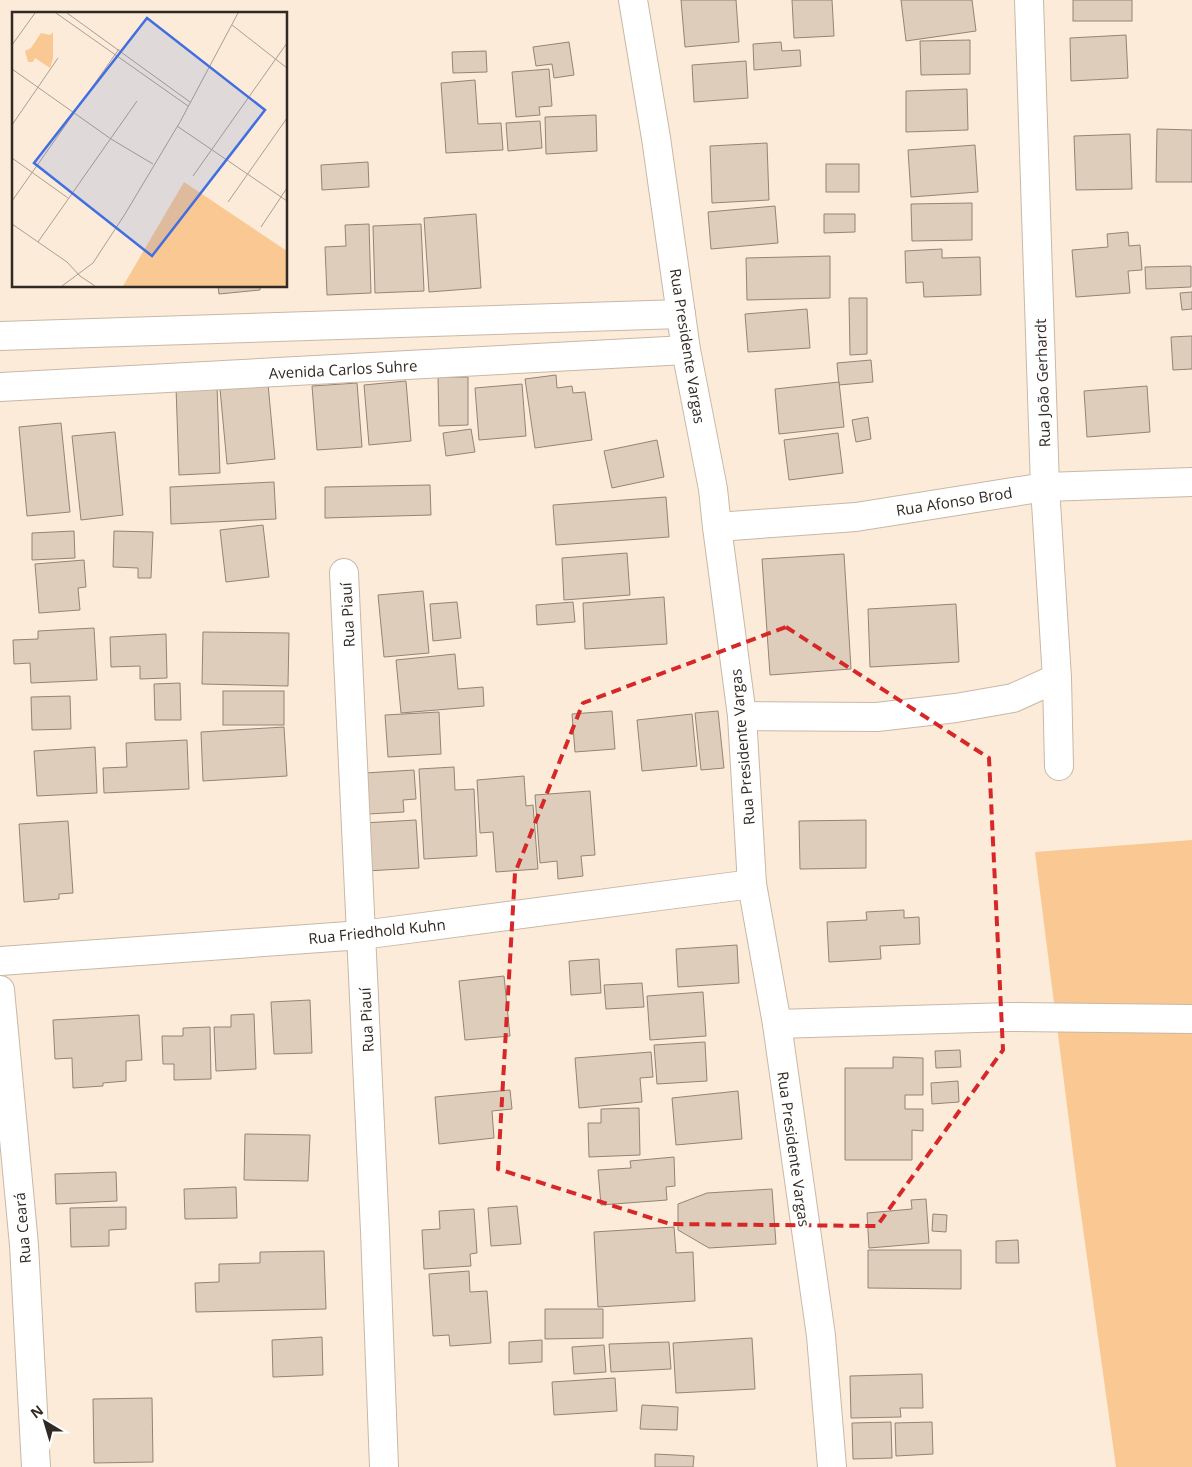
<svg xmlns="http://www.w3.org/2000/svg" width="1192" height="1467" font-family="'Open Sans',sans-serif">
<style>
.green{fill:#fac892}
.building{fill:#decdbb;stroke:#948474}
.lines{fill:none;stroke-linecap:round;stroke-linejoin:round}
.minor-casing{stroke:#c8b8a7;stroke-width:30}
.major-casing{stroke:#c8b8a7;stroke-width:30}
.minor{stroke:#fff;stroke-width:28}
.major{stroke:#fff;stroke-width:28}
.marked{fill:none;stroke:#d62828;stroke-width:4;stroke-dasharray:10 6;stroke-linejoin:round}
.labels{text-anchor:middle;dominant-baseline:central;stroke-width:5;stroke-linejoin:round;paint-order:stroke}
.street-label{font-size:15px;fill:#312a24;stroke:#fff}
.inset-road{fill:none;stroke:#ab9e91;stroke-width:1}
.view{fill:#416fe0;fill-opacity:0.15;stroke:#416fe0;stroke-width:2.5}
.inset-edge{fill:none;stroke:#312a24;stroke-width:2.5}
</style>
<rect width="100%" height="100%" fill="#fcebd9"/>
<polygon class="green" points="1192,840 1192,1467 1116,1467 1077,1185 1035,852"/>
<g class="building">
<polygon points="681,0 736,0 739,42 685,47"/>
<polygon points="792,0 832,0 834,36 794,38"/>
<polygon points="901,0 972,0 976,31 906,41"/>
<rect x="1073" y="0" width="59" height="21"/>
<polygon points="1126,35 1128,78 1071,81 1070,38"/>
<polygon points="970,40 970,74 921,75 920,41"/>
<polygon points="569,42 574,75 554,78 552,64 536,66 533,47"/>
<polygon points="781,42 782,51 800,50 801,66 754,70 753,44"/>
<polygon points="486,51 487,72 453,73 452,52"/>
<polygon points="746,61 748,98 694,102 692,65"/>
<polygon points="549,69 552,106 539,107 540,115 516,117 512,72"/>
<polygon points="475,80 478,124 501,123 503,150 446,153 441,83"/>
<polygon points="967,89 968,130 906,132 906,91"/>
<polygon points="596,115 597,151 546,154 545,117"/>
<polygon points="540,121 542,148 508,151 506,123"/>
<polygon points="1157,129 1192,130 1192,182 1156,182"/>
<polygon points="1130,134 1132,189 1076,190 1074,136"/>
<polygon points="767,143 769,200 712,203 710,146"/>
<polygon points="975,145 978,192 911,197 908,150"/>
<polygon points="368,162 369,187 322,190 321,165"/>
<rect x="826" y="164" width="33" height="28"/>
<polygon points="972,203 972,240 912,241 911,204"/>
<polygon points="775,206 778,243 711,249 708,212"/>
<polygon points="476,214 481,288 429,292 424,218"/>
<polygon points="824,214 855,214 855,232 824,233"/>
<polygon points="369,224 371,293 327,295 325,247 346,246 345,225"/>
<polygon points="421,224 424,291 375,293 373,226"/>
<polygon points="1128,232 1129,246 1140,245 1142,270 1128,271 1130,293 1076,297 1072,250 1108,247 1107,234"/>
<polygon points="942,249 942,258 980,257 981,295 924,297 923,282 906,283 905,251"/>
<polygon points="830,256 830,298 747,300 746,258"/>
<polygon points="1191,266 1191,287 1146,289 1145,267"/>
<polygon points="218,286 260,286 260,290 219,294"/>
<polygon points="1192,292 1192,309 1182,310 1180,293"/>
<polygon points="849,298 867,298 867,354 850,355"/>
<polygon points="807,309 810,348 748,352 745,314"/>
<polygon points="1192,336 1192,369 1173,370 1171,337"/>
<polygon points="871,360 873,382 839,385 837,363"/>
<polygon points="556,375 557,388 572,386 573,393 585,392 592,440 535,448 525,379"/>
<polygon points="438,377 468,377 468,425 439,426"/>
<polygon points="406,381 411,441 369,445 364,385"/>
<polygon points="839,382 844,427 779,434 775,389"/>
<polygon points="357,383 362,447 317,450 312,386"/>
<polygon points="268,384 275,459 227,464 220,389"/>
<polygon points="522,384 526,436 479,440 475,388"/>
<polygon points="217,386 220,473 179,475 176,387"/>
<polygon points="1147,386 1150,432 1087,437 1084,391"/>
<polygon points="868,417 871,439 856,442 852,420"/>
<polygon points="61,423 70,512 27,516 19,427"/>
<polygon points="471,429 475,452 446,456 443,433"/>
<polygon points="115,432 123,515 81,520 72,436"/>
<polygon points="838,433 843,473 789,480 784,440"/>
<polygon points="657,440 664,477 612,488 604,451"/>
<polygon points="274,482 276,519 171,524 170,487"/>
<polygon points="430,485 431,515 325,518 325,487"/>
<polygon points="666,497 669,537 556,545 553,505"/>
<polygon points="263,525 269,577 226,582 220,530"/>
<polygon points="74,531 75,558 32,560 32,533"/>
<polygon points="114,531 153,532 151,578 138,578 138,568 113,567"/>
<polygon points="627,553 630,595 564,600 562,558"/>
<polygon points="844,554 851,669 770,675 762,559"/>
<polygon points="84,560 86,587 78,588 80,610 39,613 35,564"/>
<polygon points="423,591 429,653 384,657 378,595"/>
<polygon points="664,597 667,644 585,649 583,603"/>
<polygon points="457,602 461,638 433,641 430,604"/>
<polygon points="573,602 575,622 537,625 536,605"/>
<polygon points="956,604 959,662 870,667 868,609"/>
<polygon points="94,628 97,680 31,683 30,663 14,664 13,640 38,639 38,631"/>
<polygon points="203,632 289,633 288,686 202,684"/>
<polygon points="166,634 167,678 140,679 140,666 111,667 110,637"/>
<polygon points="455,654 458,689 483,687 484,706 401,713 396,660"/>
<polygon points="180,683 181,720 155,720 154,684"/>
<rect x="223" y="691" width="61" height="34"/>
<polygon points="70,696 71,729 32,730 31,697"/>
<polygon points="612,711 615,749 575,752 572,714"/>
<polygon points="718,711 724,768 701,770 695,713"/>
<polygon points="439,712 441,754 388,757 385,715"/>
<polygon points="692,714 697,766 642,771 637,720"/>
<polygon points="284,727 287,776 203,781 201,732"/>
<polygon points="187,740 189,789 104,793 103,768 127,767 126,743"/>
<polygon points="95,747 97,793 37,796 34,751"/>
<polygon points="454,767 455,790 474,789 477,856 424,859 419,769"/>
<polygon points="414,770 416,799 403,800 404,812 368,814 365,773"/>
<polygon points="524,776 526,806 533,805 538,869 496,872 493,832 480,833 477,780"/>
<polygon points="590,791 595,855 581,856 583,876 558,879 557,861 540,863 535,795"/>
<polygon points="416,820 419,868 366,871 363,823"/>
<polygon points="866,820 866,868 800,869 799,821"/>
<polygon points="68,821 73,893 59,894 59,899 24,902 19,824"/>
<polygon points="904,910 904,918 919,917 920,944 880,946 881,959 829,962 827,922 867,920 866,912"/>
<polygon points="737,945 739,983 678,987 676,949"/>
<polygon points="599,959 601,993 571,995 569,961"/>
<polygon points="504,976 510,1036 465,1040 459,981"/>
<polygon points="642,983 644,1007 606,1009 604,985"/>
<polygon points="703,992 706,1036 650,1040 647,996"/>
<polygon points="310,1000 312,1053 274,1054 271,1002"/>
<polygon points="254,1014 256,1069 216,1071 214,1027 231,1027 231,1015"/>
<polygon points="139,1015 142,1060 126,1061 126,1081 103,1083 103,1086 73,1088 72,1058 55,1059 53,1020"/>
<polygon points="210,1027 211,1079 174,1080 174,1064 163,1064 162,1036 183,1036 183,1028"/>
<polygon points="705,1042 707,1081 657,1084 654,1045"/>
<polygon points="960,1050 961,1067 936,1068 935,1051"/>
<polygon points="651,1052 653,1077 640,1078 642,1102 579,1108 575,1058"/>
<polygon points="893,1057 923,1058 923,1095 905,1095 905,1109 923,1109 923,1131 912,1130 912,1160 845,1160 845,1068 893,1068"/>
<polygon points="958,1081 959,1102 932,1104 931,1083"/>
<polygon points="510,1090 512,1109 492,1111 494,1138 439,1144 435,1097"/>
<polygon points="738,1091 742,1139 676,1145 672,1098"/>
<polygon points="639,1108 640,1155 589,1157 588,1123 601,1123 601,1109"/>
<polygon points="245,1134 310,1135 308,1181 244,1180"/>
<polygon points="674,1157 675,1186 666,1187 667,1200 601,1205 598,1170 631,1168 630,1161"/>
<polygon points="116,1172 117,1201 56,1204 55,1174"/>
<polygon points="236,1187 237,1218 185,1219 184,1189"/>
<polygon points="772,1189 776,1244 709,1248 678,1230 678,1204 707,1193"/>
<polygon points="926,1199 929,1243 869,1248 867,1213 912,1209 911,1200"/>
<polygon points="517,1206 521,1244 491,1246 488,1208"/>
<polygon points="126,1207 126,1229 109,1230 109,1246 71,1247 70,1208"/>
<polygon points="474,1209 477,1253 470,1254 471,1266 424,1269 422,1230 440,1229 439,1211"/>
<polygon points="933,1214 947,1215 946,1232 932,1231"/>
<polygon points="674,1227 676,1253 693,1252 695,1301 598,1307 594,1232"/>
<polygon points="1018,1240 1019,1263 996,1263 996,1241"/>
<polygon points="868,1250 961,1250 961,1289 868,1288"/>
<polygon points="324,1251 326,1309 196,1312 195,1283 219,1282 219,1264 260,1263 260,1252"/>
<polygon points="469,1271 470,1292 487,1291 491,1343 450,1346 449,1335 433,1336 429,1274"/>
<polygon points="545,1309 603,1309 603,1338 545,1339"/>
<polygon points="322,1337 323,1375 273,1377 272,1340"/>
<polygon points="752,1338 755,1389 676,1393 673,1343"/>
<polygon points="542,1340 542,1362 509,1364 509,1342"/>
<polygon points="669,1342 671,1369 611,1372 609,1344"/>
<polygon points="604,1345 606,1372 574,1374 572,1347"/>
<polygon points="922,1374 923,1408 900,1408 901,1417 851,1418 850,1376"/>
<polygon points="615,1378 617,1411 554,1415 552,1382"/>
<polygon points="152,1398 153,1462 94,1463 93,1399"/>
<polygon points="642,1405 678,1407 677,1430 640,1429"/>
<polygon points="891,1422 892,1458 853,1459 852,1423"/>
<polygon points="932,1422 933,1454 896,1456 895,1423"/>
<polygon points="655,1454 694,1456 693,1467 655,1467"/>
</g>
<g class="lines">
<defs>
<g id="minor">
<polyline points="1029,0 1045,487 1057,678 1059,766"/>
<polyline points="0,336 681,314"/>
<polyline points="0,387 686,350"/>
<polyline points="717,527 856,517 1045,487 1192,482"/>
<polyline points="344,573 375,1231 384,1467"/>
<polyline points="742,716 877,717 956,708 1013,698 1057,678"/>
<polyline points="0,961 362,935 752,884"/>
<polyline points="0,990 24,1245 36,1467"/>
<polyline points="777,1024 1010,1017 1192,1019"/>
</g>
<polyline id="major" points="633,0 656,138 686,350 713,489 717,527 742,716 752,884 777,1024 821,1336 832,1467"/>
</defs>
<use href="#minor" class="minor-casing"/>
<use href="#major" class="major-casing"/>
<use href="#minor" class="minor"/>
<use href="#major" class="major"/>
</g>
<path class="marked" d="M786,627L989,758L1003,1050L877,1226L670,1224L498,1169L515,873L583,703Z"/>
<g class="labels">
<g class="street-label">
<text transform="translate(688 346) rotate(81)">Rua Presidente Vargas</text>
<text transform="translate(343 369) rotate(-3)">Avenida Carlos Suhre</text>
<text transform="translate(1042 383) rotate(-92)">Rua João Gerhardt</text>
<text transform="translate(954 501) rotate(-9)">Rua Afonso Brod</text>
<text transform="translate(347 615) rotate(-93)">Rua Piauí</text>
<text transform="translate(742 747) rotate(-95)">Rua Presidente Vargas</text>
<text transform="translate(377 931) rotate(-6)">Rua Friedhold Kuhn</text>
<text transform="translate(366 1020) rotate(-93)">Rua Piauí</text>
<text transform="translate(794 1149) rotate(82)">Rua Presidente Vargas</text>
<text transform="translate(22 1228) rotate(-95)">Rua Ceará</text>
</g>
</g>
<g transform="translate(12 12)">
<rect width="275" height="275" fill="#fcebd9"/>
<path d="M41,20V46L38,56L23,46L21,50H16L13,39L19,36L29,21L38,23ZM172,170L275,239V274H111Z" fill="#fac892"/>
<path class="inset-road" d="M44,1L176,94M55,1L178,90M220,13L275,56M0,33L23,1M0,57L99,127L141,152M0,113L46,46M165,114L275,189M0,146L56,186M181,164L275,31M0,189L107,37M216,190L275,106M0,212L55,250L68,264M249,215L275,176M26,230L125,89M68,264L83,274M50,274L81,251L113,202L168,110L226,1"/>
<path class="view" d="M135,6L253,98L140,244L22,151Z"/>
<rect width="275" height="275" class="inset-edge"/>
</g>
<g transform="translate(45 1422) rotate(322)" stroke="#ffffff" stroke-width="4" paint-order="stroke">
<path d="M0-4L9 19L0 12L-9 19Z" fill="#312a24"/>
<text y="-8" font-size="14" font-weight="bold" text-anchor="middle" fill="#312a24">N</text>
</g>
</svg>
